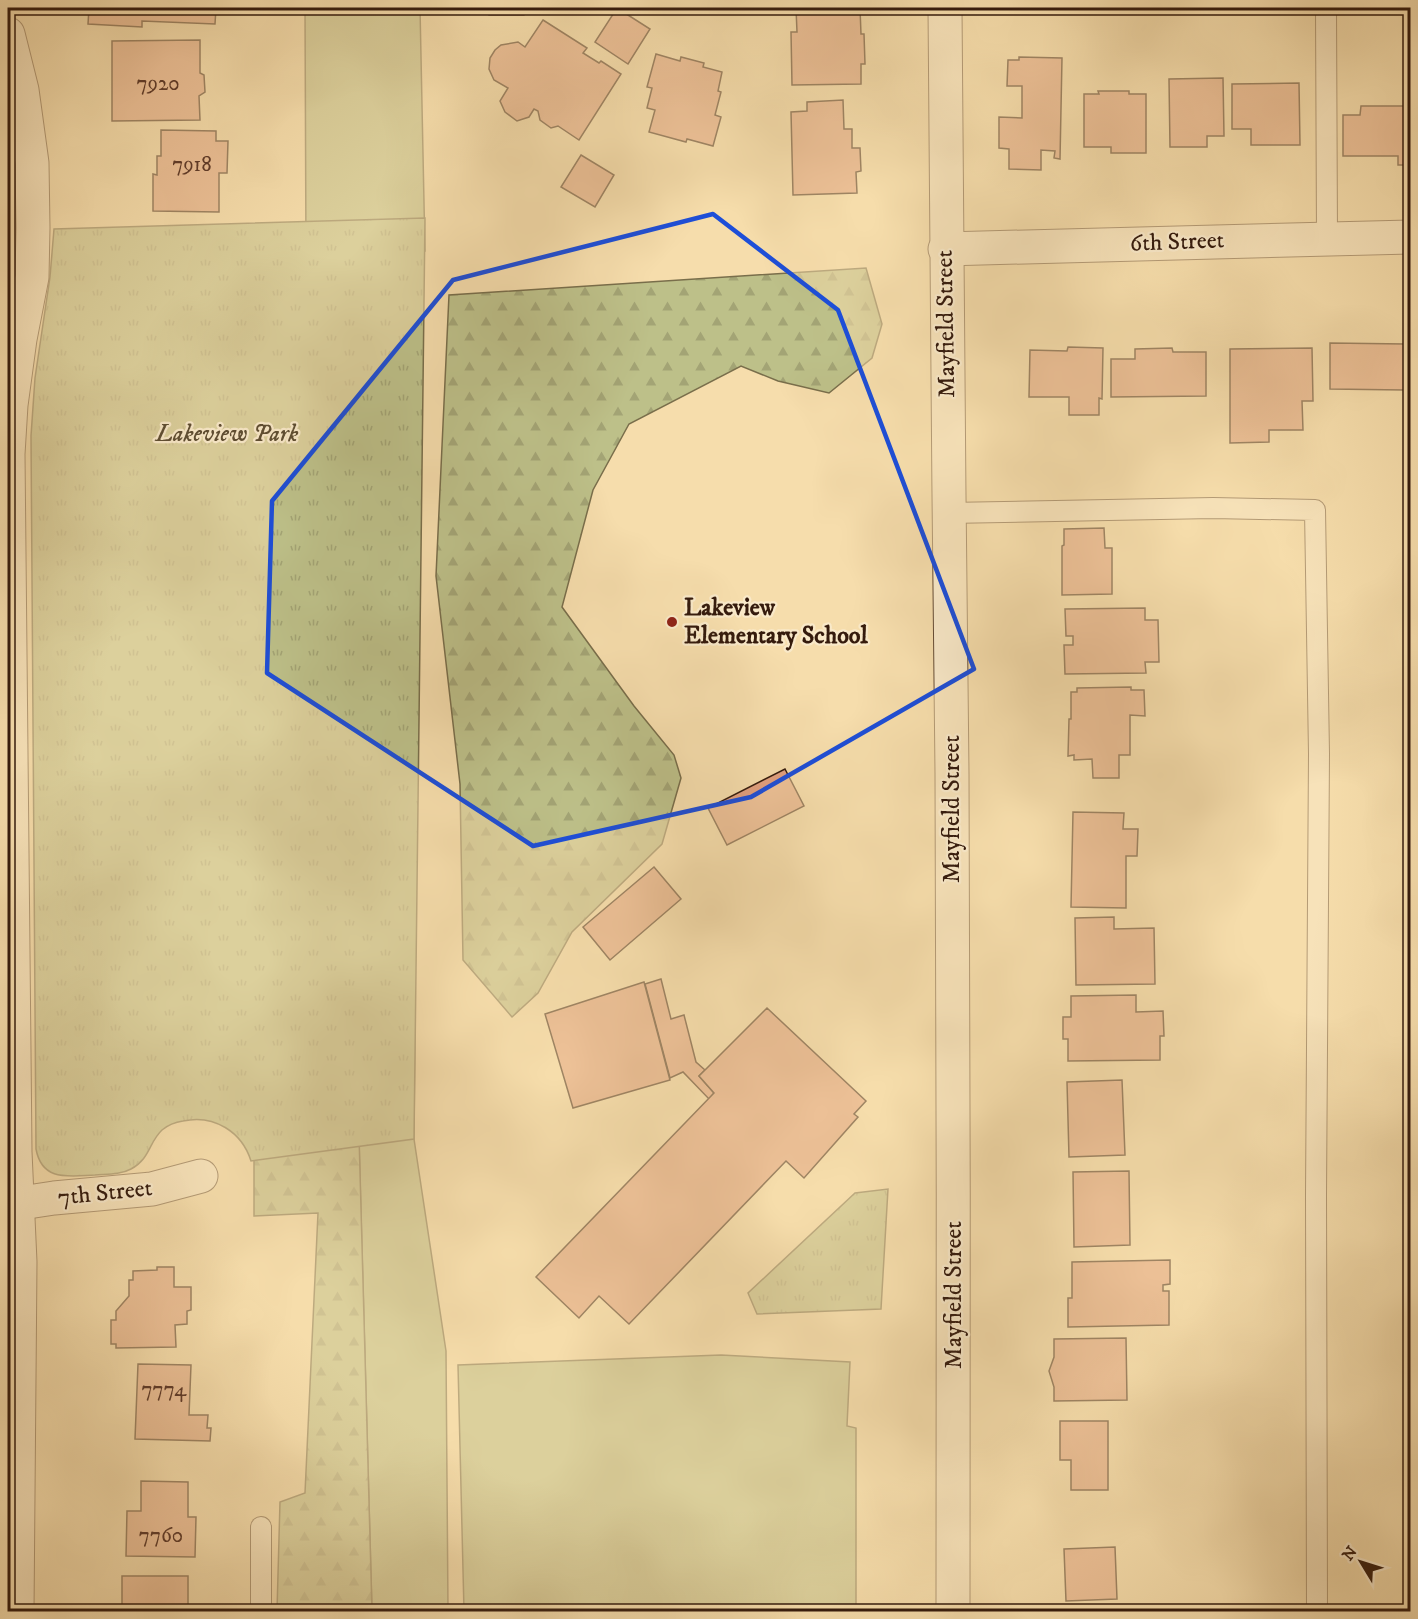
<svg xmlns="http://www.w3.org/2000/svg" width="1418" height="1619" font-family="'IM FELL DW Pica',serif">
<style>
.grass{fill:#bdc089;stroke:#796e4b;stroke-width:1.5}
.forest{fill:url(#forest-firs);stroke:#796e4b;stroke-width:1.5}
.park{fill:url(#park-tufts);stroke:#796e4b;stroke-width:1.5}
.building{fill:#e2a07f;stroke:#351b0d;stroke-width:1.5}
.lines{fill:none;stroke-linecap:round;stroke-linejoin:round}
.lane-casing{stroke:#654c35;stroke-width:22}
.street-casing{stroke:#654c35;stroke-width:35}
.lane{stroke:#f9e9c9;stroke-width:20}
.street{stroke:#f9e9c9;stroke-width:33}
.marked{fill:none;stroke:#1d4ed8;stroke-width:4.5;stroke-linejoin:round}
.poi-dot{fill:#8f2418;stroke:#f9e9c9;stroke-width:2}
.labels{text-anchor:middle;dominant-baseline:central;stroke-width:4.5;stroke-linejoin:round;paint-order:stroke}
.number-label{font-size:21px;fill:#603c2a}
.street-label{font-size:24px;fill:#351b0d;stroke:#f9e9c9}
.park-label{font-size:24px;font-style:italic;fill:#5e4d32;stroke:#f9e9c9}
.poi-label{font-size:24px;font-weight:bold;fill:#351b0d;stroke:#f9e9c9;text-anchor:start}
</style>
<defs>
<pattern id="forest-firs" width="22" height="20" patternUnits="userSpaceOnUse" patternTransform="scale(1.5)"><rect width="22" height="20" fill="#bdc089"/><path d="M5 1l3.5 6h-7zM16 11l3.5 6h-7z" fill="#a3a475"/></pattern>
<pattern id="park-tufts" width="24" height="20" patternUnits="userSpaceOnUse" patternTransform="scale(1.5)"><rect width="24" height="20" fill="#bdc089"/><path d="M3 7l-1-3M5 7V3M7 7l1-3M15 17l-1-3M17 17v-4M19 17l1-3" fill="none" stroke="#a3a475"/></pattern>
</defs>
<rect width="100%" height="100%" fill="#f6ddac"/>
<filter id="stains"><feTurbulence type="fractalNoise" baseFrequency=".00333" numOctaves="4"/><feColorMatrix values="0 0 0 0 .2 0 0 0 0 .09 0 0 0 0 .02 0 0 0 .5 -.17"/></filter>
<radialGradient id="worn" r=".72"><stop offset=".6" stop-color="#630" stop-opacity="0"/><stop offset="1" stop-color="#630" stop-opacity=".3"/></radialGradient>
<g class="grass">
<polygon points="305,8 420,8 425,251 306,256"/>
<polygon points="415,1022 414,1139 446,1351 448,1611 372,1611 357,1068"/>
<polygon points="721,1355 850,1362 847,1426 856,1428 856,1611 464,1611 458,1365"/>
</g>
<g class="forest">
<polygon points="866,268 882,324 872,358 829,393 778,381 741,366 629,424 593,490 562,607 634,706 674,755 681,778 662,844 572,932 538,993 512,1017 463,960 460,784 436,576 449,295"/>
<polygon points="359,1135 372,1611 277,1611 280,1502 305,1493 318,1213 254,1216 254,1146"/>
</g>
<g class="park">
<path d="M425,218L414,1139L251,1161C242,1132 214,1114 183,1121C176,1122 168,1125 162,1130C149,1142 150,1159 131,1169C120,1175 107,1174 95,1175C69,1176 42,1182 36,1149L31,436L35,378L50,277L54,229Z"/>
<polygon points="888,1189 881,1309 757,1314 748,1293 855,1193"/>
</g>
<g class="building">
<polygon points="89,8 216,8 215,24 142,21 142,27 88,24"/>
<polygon points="489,8 544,8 536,8 533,12 525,12 524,15 489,15"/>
<polygon points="617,8 650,29 628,64 595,42"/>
<polygon points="796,8 860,8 861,34 864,34 865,64 861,64 861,84 792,85 791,32 797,32"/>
<polygon points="543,20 587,48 583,53 599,63 601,61 621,74 579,140 558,126 551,128 540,120 538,111 534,109 529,117 517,121 505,112 500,101 508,88 494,80 489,69 490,58 495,50 501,45 518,42 525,47"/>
<polygon points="200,40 200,73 204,75 205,92 199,96 200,120 112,121 112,41"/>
<polygon points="656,54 680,61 681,57 704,63 703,67 722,72 718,91 721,92 715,115 721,117 713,146 687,139 686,142 649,132 655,110 647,108 652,88 647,87"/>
<polygon points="1019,57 1062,58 1060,159 1054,158 1055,151 1041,150 1041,170 1009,169 1009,149 999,148 999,117 1022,118 1022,86 1007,86 1008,60 1019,60"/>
<polygon points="1223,78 1224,136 1207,136 1207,147 1170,147 1169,79"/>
<polygon points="1299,83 1300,145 1251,145 1251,129 1232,129 1232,84"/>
<polygon points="1098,91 1129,91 1129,94 1146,94 1146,153 1111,153 1111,147 1084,147 1084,94 1099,94"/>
<polygon points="843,100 844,129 852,129 852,148 860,148 861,171 856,172 857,193 793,195 791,112 807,111 807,102"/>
<polygon points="1361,106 1410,106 1410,165 1398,165 1398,156 1343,156 1343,115 1360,115"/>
<polygon points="161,130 216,131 216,141 228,141 227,173 219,173 219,212 153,211 153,174 157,175 157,156 161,156"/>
<polygon points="581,155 614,175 595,207 561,187"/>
<polygon points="1330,343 1405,344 1404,390 1330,389"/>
<polygon points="1068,347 1103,348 1102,399 1099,398 1099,415 1069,415 1069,397 1029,397 1030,350 1067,351"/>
<polygon points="1172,348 1173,352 1206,352 1206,396 1111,397 1111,359 1135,359 1135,349"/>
<polygon points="1312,348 1313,401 1302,401 1303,430 1269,430 1269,442 1230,443 1230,349"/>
<polygon points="1104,528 1105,548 1112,548 1112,594 1062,595 1062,546 1064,545 1064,529"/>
<polygon points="1145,608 1145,620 1158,620 1159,662 1145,662 1146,673 1065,674 1064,645 1073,645 1073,636 1066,636 1065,609"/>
<polygon points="1131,687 1131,690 1144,690 1145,716 1130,715 1130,755 1119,755 1119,778 1093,778 1092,759 1074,760 1074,755 1068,756 1069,719 1071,719 1071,692 1077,692 1077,688"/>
<polygon points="785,769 804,806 727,845 708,808"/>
<polygon points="1073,812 1124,813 1123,829 1138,829 1137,856 1126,856 1126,908 1071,907"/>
<polygon points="654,867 681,899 610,960 583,927"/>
<polygon points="1114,917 1114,929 1154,928 1155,984 1076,985 1075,918"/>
<polygon points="661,979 671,1019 684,1015 696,1062 705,1070 699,1076 714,1093 709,1099 683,1072 670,1078 645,984"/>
<polygon points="644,982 670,1080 573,1108 545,1014"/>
<polygon points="1136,995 1136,1012 1163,1011 1164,1036 1160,1036 1160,1060 1068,1061 1068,1039 1063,1039 1063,1017 1071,1017 1071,996"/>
<polygon points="767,1008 866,1101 854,1114 858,1117 804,1178 786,1161 629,1324 599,1296 579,1318 536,1277 714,1093 699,1076"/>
<polygon points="1122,1080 1125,1155 1069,1157 1067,1082"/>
<polygon points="1129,1171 1130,1245 1074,1247 1073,1172"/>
<polygon points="1170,1260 1170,1284 1163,1285 1163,1291 1169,1291 1169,1325 1068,1327 1068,1298 1072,1298 1072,1262"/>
<polygon points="157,1267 174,1267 174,1287 191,1287 191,1310 187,1311 187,1324 175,1325 176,1347 116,1348 116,1344 111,1344 111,1320 116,1320 116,1311 129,1296 129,1280 133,1280 133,1271 157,1270"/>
<polygon points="1126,1338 1127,1400 1054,1401 1054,1387 1049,1371 1054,1357 1054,1339"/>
<polygon points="138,1364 191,1365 189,1415 208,1415 207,1428 211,1428 210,1441 135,1439"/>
<polygon points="1060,1421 1108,1421 1108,1490 1071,1490 1071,1460 1060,1460"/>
<polygon points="141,1481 188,1482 188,1517 196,1517 195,1557 126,1556 127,1511 141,1511"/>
<polygon points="1115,1547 1117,1599 1066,1601 1064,1549"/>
<polygon points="122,1576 188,1576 188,1612 111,1612 111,1606 122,1606"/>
</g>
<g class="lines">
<defs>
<g id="lane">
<polyline points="1326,8 1327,238"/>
<polyline points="948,513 1213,508 1315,510 1319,754 1316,1195 1317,1612"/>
<polyline points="261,1527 261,1612"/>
</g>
<g id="street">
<path d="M945,8C945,263 950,518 952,773C954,1053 953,1332 953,1612"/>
<polyline points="8,34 22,90 32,163 33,228 32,277 20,339 11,405 8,454 15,1152 20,1262 17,1612"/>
<polyline points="945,249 1410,237"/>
<polyline points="8,1205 54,1198 152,1189 201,1176"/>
</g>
</defs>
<use href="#lane" class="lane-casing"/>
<use href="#street" class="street-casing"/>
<use href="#lane" class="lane"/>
<use href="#street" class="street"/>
</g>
<path d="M0 0H1418V1619H0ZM713,214L838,310L974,669L751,797L533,846L267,673L272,501L453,280Z" fill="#f6ddac" fill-opacity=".55" fill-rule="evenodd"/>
<path class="marked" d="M713,214L838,310L974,669L751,797L533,846L267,673L272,501L453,280Z"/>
<circle class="poi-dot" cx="672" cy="622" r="6"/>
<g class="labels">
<g class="number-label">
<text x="158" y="84">7920</text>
<text x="192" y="165">7918</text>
<text x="164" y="1390">7774</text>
<text x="161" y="1536">7760</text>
</g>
<g class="street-label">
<text transform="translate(1177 242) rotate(-2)">6th Street</text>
<text transform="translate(946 324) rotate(-91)">Mayfield Street</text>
<text transform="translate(952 809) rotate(-90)">Mayfield Street</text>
<text transform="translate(105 1193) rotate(-6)">7th Street</text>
<text transform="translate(954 1295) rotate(-90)">Mayfield Street</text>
</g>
<g class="park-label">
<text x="227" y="434">Lakeview Park</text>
</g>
<g class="poi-label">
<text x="684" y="608">Lakeview<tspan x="684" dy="28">Elementary School</tspan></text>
</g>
</g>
<rect width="1418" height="1619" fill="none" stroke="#f6ddac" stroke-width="30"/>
<rect x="9" y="9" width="1400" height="1601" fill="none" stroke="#351b0d" stroke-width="3"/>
<rect x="15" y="15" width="1388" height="1589" fill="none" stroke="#351b0d" stroke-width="1.5"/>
<g transform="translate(1361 1562) rotate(308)" stroke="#f9e9c9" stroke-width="4.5" paint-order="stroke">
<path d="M0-4.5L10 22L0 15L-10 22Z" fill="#351b0d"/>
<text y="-9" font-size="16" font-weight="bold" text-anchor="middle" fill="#351b0d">N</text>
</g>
<rect width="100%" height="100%" filter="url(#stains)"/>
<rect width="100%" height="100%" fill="url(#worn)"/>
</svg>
